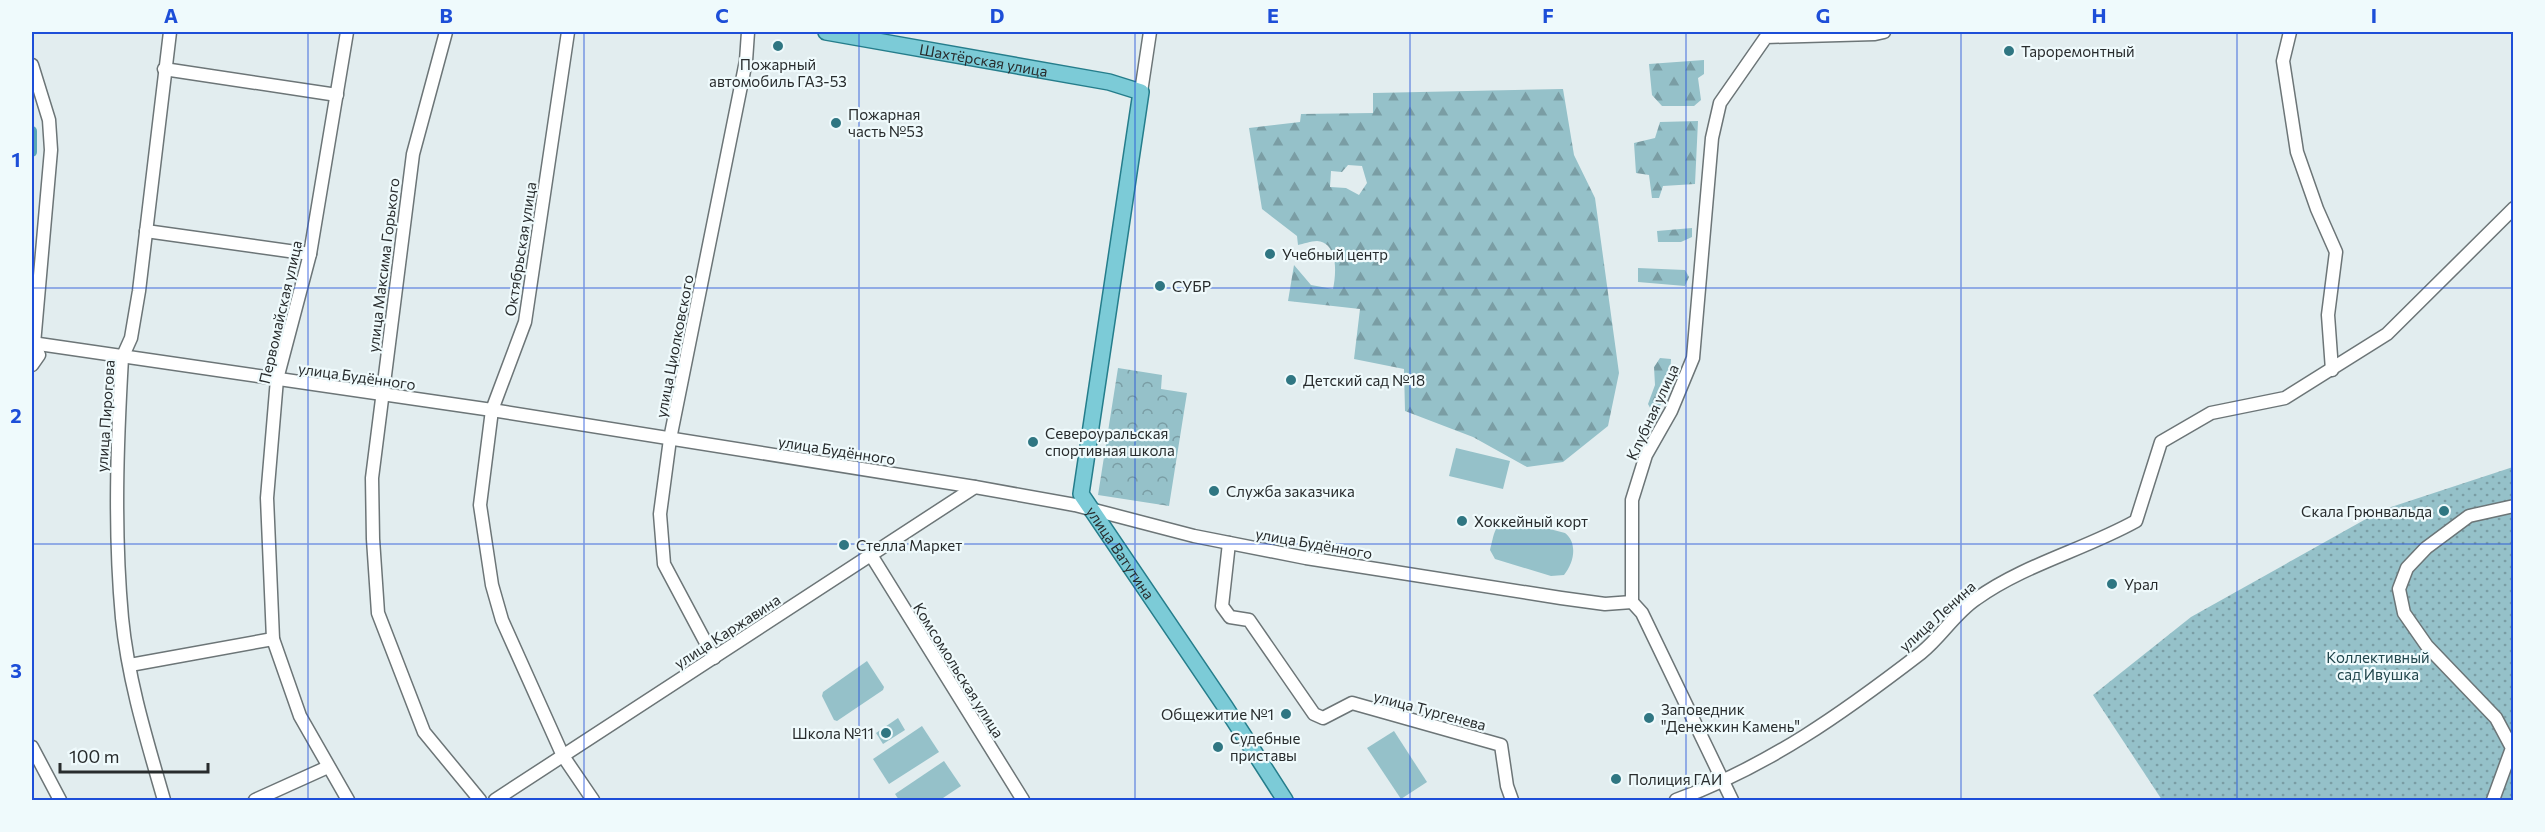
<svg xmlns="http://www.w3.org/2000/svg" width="2545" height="832" font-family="Commissioner,sans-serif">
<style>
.grass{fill:#95c1c9}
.forest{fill:url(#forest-firs);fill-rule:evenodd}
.park{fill:url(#park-crowns)}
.garden{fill:url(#garden-dots)}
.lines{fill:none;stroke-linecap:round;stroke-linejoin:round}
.canal{stroke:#5ba8b6;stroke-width:10}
.minor-casing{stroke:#6c7577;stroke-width:15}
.major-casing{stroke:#257d8b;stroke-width:18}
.minor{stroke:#fff;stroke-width:12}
.major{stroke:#7ccbd7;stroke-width:15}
.grid{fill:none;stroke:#1d4ed8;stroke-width:1.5;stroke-opacity:0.55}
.poi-dot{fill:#2f7682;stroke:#effafc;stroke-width:2}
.labels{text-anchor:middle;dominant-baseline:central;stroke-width:4.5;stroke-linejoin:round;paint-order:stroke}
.poi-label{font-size:15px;fill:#282c2d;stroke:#effafc;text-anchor:start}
.street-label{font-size:15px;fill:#282c2d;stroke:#effafc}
.park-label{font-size:15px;fill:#21464c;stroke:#effafc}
.neatline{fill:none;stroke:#1d4ed8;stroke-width:2}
.grid-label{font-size:20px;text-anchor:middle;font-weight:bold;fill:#1d4ed8}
</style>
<defs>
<pattern id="forest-firs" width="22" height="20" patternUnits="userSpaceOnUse" patternTransform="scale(1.5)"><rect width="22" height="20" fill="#95c1c9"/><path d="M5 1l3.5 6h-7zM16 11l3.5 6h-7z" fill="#7a9da4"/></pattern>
<pattern id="park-crowns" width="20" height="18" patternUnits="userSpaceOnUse" patternTransform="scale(1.5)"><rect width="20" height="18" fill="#95c1c9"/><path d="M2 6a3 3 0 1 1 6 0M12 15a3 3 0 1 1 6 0" fill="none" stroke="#7a9da4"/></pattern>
<pattern id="garden-dots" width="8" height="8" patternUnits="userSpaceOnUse" patternTransform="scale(1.5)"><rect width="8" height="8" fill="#95c1c9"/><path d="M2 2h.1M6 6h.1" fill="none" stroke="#7a9da4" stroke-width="1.8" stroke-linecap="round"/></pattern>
</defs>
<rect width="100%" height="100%" fill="#e2edef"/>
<g class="grass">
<polygon points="1456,448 1510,461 1503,489 1449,476"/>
<path d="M1512,519L1565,533C1578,543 1574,563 1564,575L1551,576L1495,559L1490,550C1494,536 1494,520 1512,519Z"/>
<polygon points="867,661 884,687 883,690 837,721 834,720 822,696 823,692"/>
<polygon points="898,718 905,730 883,744 876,733"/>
<polygon points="922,726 939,752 889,784 873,759"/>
<polygon points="1394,731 1427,782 1401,799 1367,748"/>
<polygon points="944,761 961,786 940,800 899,800 895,794"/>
</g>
<g class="forest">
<polygon points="1704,60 1704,74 1698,78 1701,100 1694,106 1662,106 1652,95 1649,64"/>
<path d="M1563,89L1574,155L1595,198L1619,373L1608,426L1563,462L1527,467L1473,437L1405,411L1404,369L1354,359L1360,309L1288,301L1294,265L1311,285L1333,289C1336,275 1339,243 1317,241C1311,241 1303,244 1298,245L1297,236L1262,209L1249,128L1300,122L1301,114L1373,113V93ZM1348,165L1362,166L1367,183L1359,195L1346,188L1330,187L1331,171L1342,172Z"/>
<polygon points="1698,121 1695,184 1663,186 1659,198 1652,198 1649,175 1636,173 1634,143 1655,138 1660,122"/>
<polygon points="1692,228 1692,237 1681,242 1658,242 1657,231"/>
<polygon points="1638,268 1685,270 1689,277 1685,286 1638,282"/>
<polygon points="1660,358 1671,359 1669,392 1654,415 1648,404 1655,385 1654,367"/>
</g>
<polygon class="park" points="1118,368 1162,375 1161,389 1187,393 1169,506 1098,495"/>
<polygon class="garden" points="2513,467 2513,800 2162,800 2093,695 2191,617 2382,510"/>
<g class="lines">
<polyline class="canal" points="32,131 32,152"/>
<defs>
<g id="minor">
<polyline points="347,32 310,254 277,379 267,498 273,639 300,716 348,800"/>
<polyline points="446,32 413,154 372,478 373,539 378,613 424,732 480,800"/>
<polyline points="568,32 525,322 492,410 480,505 492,585 502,620 563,756 593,800"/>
<polyline points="2290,32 2283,61 2297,152 2317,209 2336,252 2328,315 2332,370"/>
<polyline points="32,65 49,120 51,150 34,344 39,355 32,365"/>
<polyline points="164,69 337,95"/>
<polyline points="1141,92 1150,32"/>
<polyline points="146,231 310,254"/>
<polyline points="32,343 492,410 975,487 1075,505 1194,536 1306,558 1561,598 1605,604 1632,602"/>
<polyline points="1229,543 1222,606 1230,617 1249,620 1314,714 1323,718 1352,703 1501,745 1507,786 1512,800"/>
<polyline points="871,555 1023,800"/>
<polyline points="714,658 664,564 660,514 670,439 746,61 748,32"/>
<polyline points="130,665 273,639"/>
<polyline points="32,747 60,800"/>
<path d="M164,800C147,741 128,680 122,618C114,531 117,445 122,358L131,338L139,291L170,32"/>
<polyline points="255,800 328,767"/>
<polyline points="495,800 975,487"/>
<path d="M1676,800C1769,766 1843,713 1921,653C1941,637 1955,613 1976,599C2025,564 2084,550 2136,521L2161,442L2211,413L2285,398L2387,334L2514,208"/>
<polyline points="1732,800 1642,613 1632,602 1632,500 1646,455 1671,411 1693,358 1712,138 1720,103 1766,37 1875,34 1884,32"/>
<polyline points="2493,800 2512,748 2496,718 2427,646 2404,613 2399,589 2407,568 2426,548 2469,516 2514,506"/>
</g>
<g id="major">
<path id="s1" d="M826,32L1109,82L1141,92L1081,494L1226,708L1285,800"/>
</g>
</defs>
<use href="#minor" class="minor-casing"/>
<use href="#major" class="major-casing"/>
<use href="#minor" class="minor"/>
<use href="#major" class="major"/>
</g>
<path class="grid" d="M308,32V800M584,32V800M859,32V800M1135,32V800M1410,32V800M1686,32V800M1961,32V800M2237,32V800M32,288H2514M32,544H2514"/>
<g class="poi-dot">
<circle cx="778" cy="46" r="6"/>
<circle cx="2009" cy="51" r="6"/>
<circle cx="836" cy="123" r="6"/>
<circle cx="1270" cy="254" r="6"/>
<circle cx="1160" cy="286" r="6"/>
<circle cx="1291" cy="380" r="6"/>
<circle cx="1033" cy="442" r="6"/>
<circle cx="1214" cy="491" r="6"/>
<circle cx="2444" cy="511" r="6"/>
<circle cx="1462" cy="521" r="6"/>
<circle cx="844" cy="545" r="6"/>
<circle cx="2112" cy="584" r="6"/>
<circle cx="1286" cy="714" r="6"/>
<circle cx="1649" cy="718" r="6"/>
<circle cx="886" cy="733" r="6"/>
<circle cx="1218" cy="747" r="6"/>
<circle cx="1616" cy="779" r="6"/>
</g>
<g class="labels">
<g class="poi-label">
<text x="2021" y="51">Тароремонтный</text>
<text x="778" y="64" text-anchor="middle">Пожарный<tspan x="778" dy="17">автомобиль ГАЗ-53</tspan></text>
<text x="848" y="114">Пожарная<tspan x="848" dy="17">часть №53</tspan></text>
<text x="1282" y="254">Учебный центр</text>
<text x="1172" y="286">СУБР</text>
<text x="1303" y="380">Детский сад №18</text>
<text x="1045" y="433">Североуральская<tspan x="1045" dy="17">спортивная школа</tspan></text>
<text x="1226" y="491">Служба заказчика</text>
<text x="2432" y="511" text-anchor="end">Скала Грюнвальда</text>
<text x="1474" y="521">Хоккейный корт</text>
<text x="856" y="545">Стелла Маркет</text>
<text x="2124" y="584">Урал</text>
<text x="1661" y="709">Заповедник<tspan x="1661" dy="17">"Денежкин Камень"</tspan></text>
<text x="1274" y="714" text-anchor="end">Общежитие №1</text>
<text x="874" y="733" text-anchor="end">Школа №11</text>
<text x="1230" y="738">Судебные<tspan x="1230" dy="17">приставы</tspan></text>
<text x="1628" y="779">Полиция ГАИ</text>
</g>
<g class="street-label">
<text stroke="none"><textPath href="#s1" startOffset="160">Шахтёрская улица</textPath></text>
<text transform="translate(520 249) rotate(-81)">Октябрьская улица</text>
<text transform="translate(383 265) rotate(-83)">улица Максима Горького</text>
<text transform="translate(280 312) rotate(-77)">Первомайская улица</text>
<text transform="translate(674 346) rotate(-79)">улица Циолковского</text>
<text transform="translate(357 376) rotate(8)">улица Будённого</text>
<text transform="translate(1652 412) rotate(-65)">Клубная улица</text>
<text transform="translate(105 416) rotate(-86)">улица Пирогова</text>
<text transform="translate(837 450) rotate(9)">улица Будённого</text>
<text transform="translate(1314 543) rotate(10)">улица Будённого</text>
<text stroke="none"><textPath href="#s1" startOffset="798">улица Ватутина</textPath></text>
<text transform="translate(1937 616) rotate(-42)">улица Ленина</text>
<text transform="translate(727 631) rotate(-33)">улица Каржавина</text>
<text transform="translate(959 670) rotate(58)">Комсомольская улица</text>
<text transform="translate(1430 710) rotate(15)">улица Тургенева</text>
</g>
<g class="park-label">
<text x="2378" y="657">Коллективный<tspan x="2378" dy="17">сад Ивушка</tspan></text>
</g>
</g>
<rect width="2545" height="832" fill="none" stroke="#effafc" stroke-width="66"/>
<path d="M60 763v9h148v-9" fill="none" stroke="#282c2d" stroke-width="3"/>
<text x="69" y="763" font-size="18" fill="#282c2d" stroke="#effafc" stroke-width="4.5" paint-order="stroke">100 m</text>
<rect x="33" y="33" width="2479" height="766" class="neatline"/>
<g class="grid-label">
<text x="171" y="23">A</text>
<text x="446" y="23">B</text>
<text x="722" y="23">C</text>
<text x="997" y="23">D</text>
<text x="1273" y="23">E</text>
<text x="1548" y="23">F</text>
<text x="1823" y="23">G</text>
<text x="2099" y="23">H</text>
<text x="2374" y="23">I</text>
<text x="16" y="167">1</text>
<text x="16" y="423">2</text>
<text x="16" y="678">3</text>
</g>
</svg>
